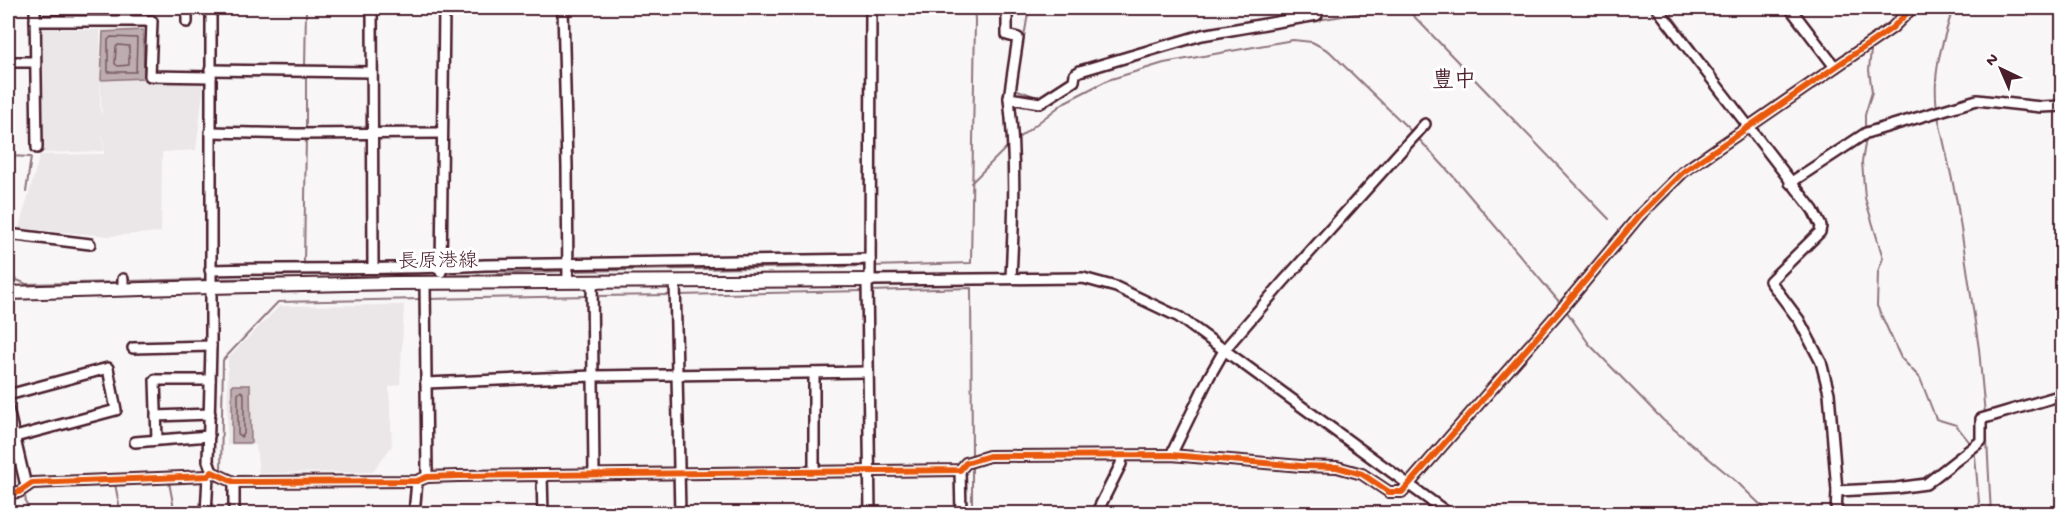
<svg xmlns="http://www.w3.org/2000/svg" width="2070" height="521" font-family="'Gochi Hand','Klee One',sans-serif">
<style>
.built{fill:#ebe6e8}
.water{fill:#bdadb0;stroke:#8f747b;stroke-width:1.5}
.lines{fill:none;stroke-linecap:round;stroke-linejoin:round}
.shore{stroke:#785860;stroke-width:1.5}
.stream{stroke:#8f747b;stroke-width:2}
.minor-casing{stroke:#4a1f2b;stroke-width:14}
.major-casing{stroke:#4a1f2b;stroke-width:16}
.minor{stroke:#fff;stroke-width:9}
.major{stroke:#fff;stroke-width:12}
.cycleway-casing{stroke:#fff;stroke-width:10}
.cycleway{stroke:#e8590c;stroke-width:6}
.labels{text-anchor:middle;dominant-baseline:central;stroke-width:6;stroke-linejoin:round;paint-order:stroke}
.street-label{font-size:20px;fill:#4a1f2b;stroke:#fff}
.quarter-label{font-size:22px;font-weight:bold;fill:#4a1f2b;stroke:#fff}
</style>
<rect width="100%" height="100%" fill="#f8f6f7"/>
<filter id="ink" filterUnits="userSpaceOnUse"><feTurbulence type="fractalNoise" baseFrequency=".0167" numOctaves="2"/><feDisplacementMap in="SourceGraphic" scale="12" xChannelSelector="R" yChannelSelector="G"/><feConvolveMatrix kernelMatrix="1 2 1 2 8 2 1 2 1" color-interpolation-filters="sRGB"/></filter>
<g filter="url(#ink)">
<g class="built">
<polygon points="43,28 100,30 100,108 102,117 100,78 102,29 145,28 147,80 204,82 196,150 162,152 161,232 110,236 19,228 40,155 104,154 102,126 103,151 42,153"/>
<polygon points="404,305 400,384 389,387 392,446 372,472 259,473 256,445 227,445 228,358 280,306"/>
</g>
<g class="water">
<polygon points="143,30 144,78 101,80 103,32"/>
<polygon points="232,385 250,385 251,443 232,443"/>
</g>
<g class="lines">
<g class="shore">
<polygon points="111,37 137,38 136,72 108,72 108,40"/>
<polygon points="118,45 129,46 129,65 118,66 115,64 116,47"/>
<polygon points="241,391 244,394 244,434 241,437 238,434 238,394"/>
</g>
<g class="stream">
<polyline points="1029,8 1015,89 1039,98 1071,77"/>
<polyline points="1406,8 1609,219"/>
<polyline points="1666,8 1742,110"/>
<polyline points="1298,23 1394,8"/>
<polyline points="1192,42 1228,35"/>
<polyline points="305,68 306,8"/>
<polyline points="306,73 306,131"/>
<path d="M1937,110C1932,70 1942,45 1953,8"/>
<polyline points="1938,116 1957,202 1979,349 1985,415"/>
<polyline points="1865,129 1865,115 1872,92 1869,70 1871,50"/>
<polyline points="1416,136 1452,175 1561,304"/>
<polyline points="1866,138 1862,162 1865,198 1883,258 1878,272 1877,306 1901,358 1920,378 1936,419 1956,425 1971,444"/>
<polyline points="1017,139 1065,102 1108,80 1164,63 1293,40 1312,42 1329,51 1412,132"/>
<polyline points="8,156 31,157 26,192"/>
<polyline points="971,183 1010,144"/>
<polyline points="304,263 306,136"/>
<polyline points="873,266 971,263 975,20 974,8"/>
<polyline points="570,271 868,266"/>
<polyline points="8,276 26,284 121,282"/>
<polyline points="424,277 565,271"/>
<polyline points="214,279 328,278"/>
<polyline points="127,281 208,279"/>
<polyline points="869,291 971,288 972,457"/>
<polyline points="677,295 863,291"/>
<polyline points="596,296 671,295"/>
<polyline points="428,299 590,296"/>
<polyline points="1565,309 1589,344 1663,420 1738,483 1770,514"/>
<polyline points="1986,421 1991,514"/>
<polyline points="1973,450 1975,456 1980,514"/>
<polyline points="221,472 223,360 278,302 422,299"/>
<polyline points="210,481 219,481"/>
<polyline points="169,482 175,514"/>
<polyline points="135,483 204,481"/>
<polyline points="115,484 121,514"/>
<polyline points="25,496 28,514"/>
<polyline points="972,514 972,465"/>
</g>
<defs>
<g id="minor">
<polyline points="35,8 37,148"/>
<polyline points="211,8 211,346 208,461 212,472"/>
<polyline points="372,8 373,268"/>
<polyline points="563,8 567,167 568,281"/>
<polyline points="871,8 870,280 1083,278 1116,287 1179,317 1449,514"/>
<polyline points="1007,8 1007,35 1018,38 1009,98"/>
<polyline points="1657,8 1813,210 1821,226 1820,232 1770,281 1799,320 1821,362 1829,393 1837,491 1836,514"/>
<polyline points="1790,8 1835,67"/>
<polyline points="35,21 152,21 150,76 211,77"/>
<polyline points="187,22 187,8"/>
<polyline points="8,62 35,62"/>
<polyline points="210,70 371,72"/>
<polyline points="210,132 297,134 442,133"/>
<polyline points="1790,183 1866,133 1977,100 2041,107 2062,106"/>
<polyline points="8,237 16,235 90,244"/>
<path d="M210,270C302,267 393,271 485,265L870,259"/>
<polyline points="441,272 444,8"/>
<path d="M1011,278C1014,218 1016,158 1009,98L1040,103L1074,81L1075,74L1080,71L1202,35L1317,15"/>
<polyline points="123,279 123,289"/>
<polyline points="867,280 870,514"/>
<polyline points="592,281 594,474"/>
<polyline points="675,281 680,514"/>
<polyline points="425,284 427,477"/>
<polyline points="133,348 211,346"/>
<polyline points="814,373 814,471"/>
<polyline points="426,383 593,376 867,372"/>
<polyline points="8,395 108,368 116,410 15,437"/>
<polyline points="8,409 26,486"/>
<polyline points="156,416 210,414"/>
<polyline points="157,440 155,380 210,380"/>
<polyline points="135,442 209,436"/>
<polyline points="1171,455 1209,377 1225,349 1283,282 1425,124"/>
<polyline points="960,470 961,514"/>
<polyline points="542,475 543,514"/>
<polyline points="1837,491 1896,488 1926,484 1981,441 1981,419 2062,395"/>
<polyline points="8,493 19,492 32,483 208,476 212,472 234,482 417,481 427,477 458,476 960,470 966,463 989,456 1171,455 1301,466 1337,467 1362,474 1389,492 1402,492 1565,305 1639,216 1683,172 1892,28 1912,8"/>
<polyline points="206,514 208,476"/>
<polyline points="234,514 234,482"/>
<polyline points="414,514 417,481"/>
<polyline points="1096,514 1121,464 1122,456"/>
</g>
<polyline id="major" points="8,293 210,287 395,283 870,280"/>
</defs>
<use href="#minor" class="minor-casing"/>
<use href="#major" class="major-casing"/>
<use href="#minor" class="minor"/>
<use href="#major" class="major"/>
<defs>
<polyline id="cycleway" points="8,493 19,492 32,483 208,476 212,472 234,482 417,481 427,477 458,476 960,470 966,463 989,456 1171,455 1301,466 1337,467 1362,474 1389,492 1402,492 1565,305 1639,216 1683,172 1892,28 1912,8"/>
</defs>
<use href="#cycleway" class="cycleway-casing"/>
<use href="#cycleway" class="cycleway"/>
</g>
</g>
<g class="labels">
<g class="street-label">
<text transform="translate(438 263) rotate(-1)">長原港線</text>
</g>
<g class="quarter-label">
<text x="1454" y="82">豊中</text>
</g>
</g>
<rect width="2070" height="521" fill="none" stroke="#fff" stroke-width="30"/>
<rect x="15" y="15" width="2040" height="491" fill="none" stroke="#4a1f2b" stroke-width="2" filter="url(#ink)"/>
<g transform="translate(2001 69) rotate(316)" stroke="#ffffff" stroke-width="4.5" paint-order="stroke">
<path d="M0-4.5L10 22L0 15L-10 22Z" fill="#4a1f2b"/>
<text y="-9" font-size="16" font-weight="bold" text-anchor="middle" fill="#4a1f2b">N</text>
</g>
</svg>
